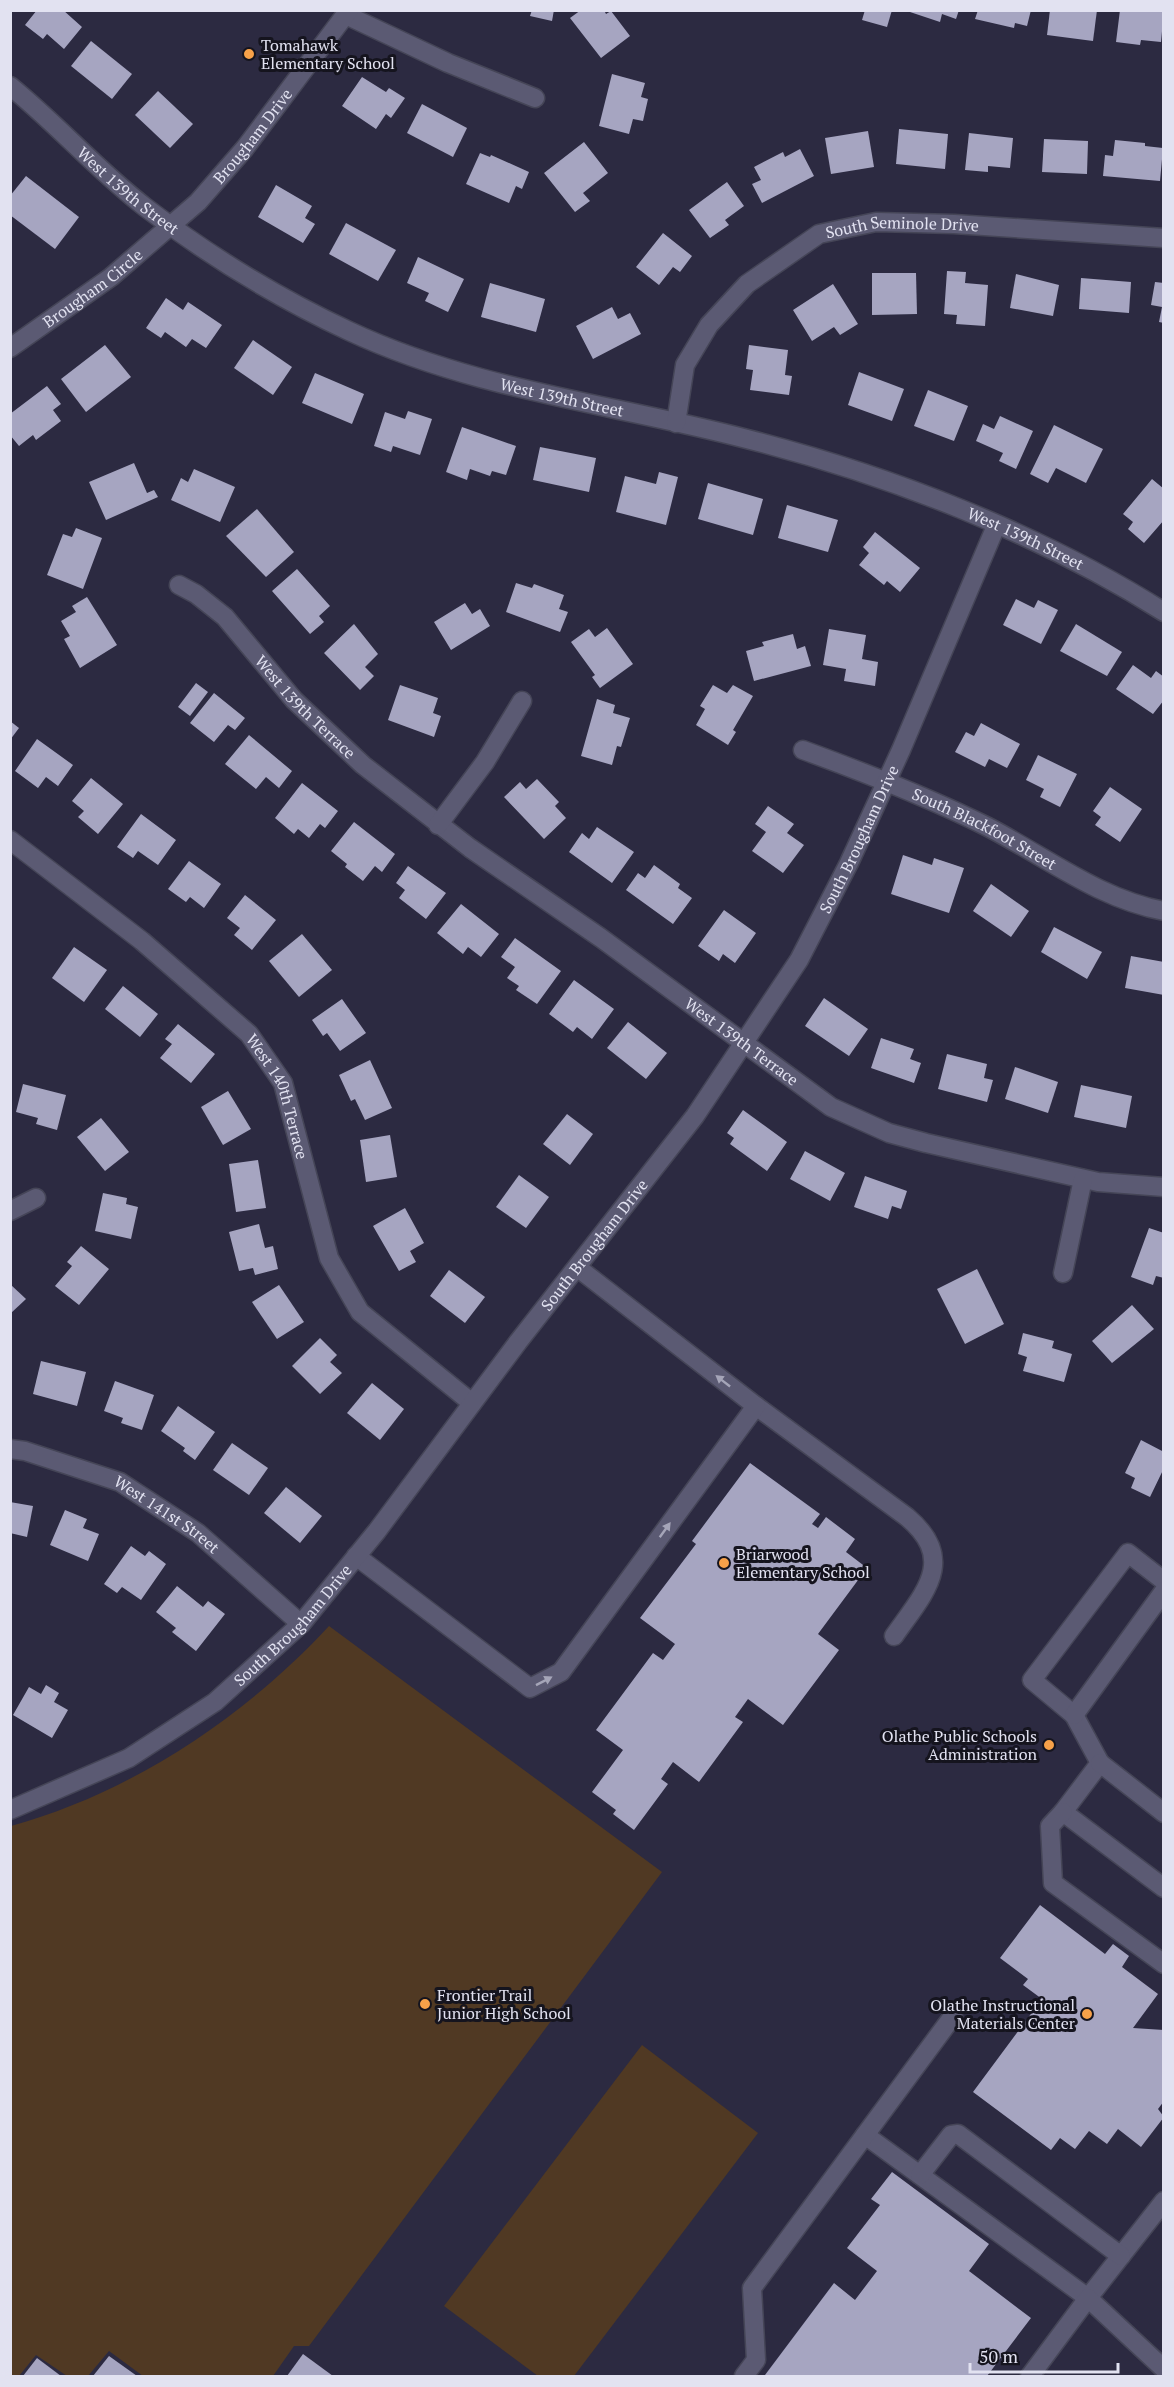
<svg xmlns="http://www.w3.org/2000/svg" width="1174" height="2387" font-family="'PT Serif',serif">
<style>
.green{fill:#503923}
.building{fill:#a6a5c1}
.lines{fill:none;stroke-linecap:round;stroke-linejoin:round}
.minor-casing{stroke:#454557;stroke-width:21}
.minor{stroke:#5b5a73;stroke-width:18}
.oneway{fill:#a5a5b8}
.poi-dot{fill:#f7a149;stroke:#15141e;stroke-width:2}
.labels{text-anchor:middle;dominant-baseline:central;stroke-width:6;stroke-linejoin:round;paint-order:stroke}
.poi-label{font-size:16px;fill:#e2e2f1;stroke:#15141e;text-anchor:start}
.street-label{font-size:16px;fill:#e2e2f1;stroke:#15141e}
</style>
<rect width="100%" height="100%" fill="#2c2a41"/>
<g class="green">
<path d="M329,1626L662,1872L309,2346H294L273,2376H143L109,2351L88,2376H67L36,2355L19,2376H11V1826C131,1793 245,1717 329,1626Z"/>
<polygon points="642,2045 758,2133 574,2376 538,2376 444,2306"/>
</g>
<g class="building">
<polygon points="37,10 63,10 82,27 64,49 47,34 43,39 25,25"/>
<polygon points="532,10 554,10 552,21 530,16"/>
<polygon points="581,10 604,10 606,14 611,11 630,36 601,58 570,18"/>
<polygon points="865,10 892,10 887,27 862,20"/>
<polygon points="904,10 959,10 956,19 942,14 940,22"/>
<polygon points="978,10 1031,10 1027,26 1015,23 1014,28 975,19"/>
<polygon points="1050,10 1097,10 1093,41 1047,35"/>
<polygon points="1120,10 1164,10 1161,42 1141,40 1140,45 1116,42"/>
<polygon points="91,41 132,74 112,99 71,66"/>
<polygon points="612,74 645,83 641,97 648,99 643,121 633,119 629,134 599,126"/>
<polygon points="362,77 386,92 389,88 405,98 391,118 386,114 376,129 342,106"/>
<polygon points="158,91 193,124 170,148 135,115"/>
<polygon points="422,104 467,128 453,157 407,133"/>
<polygon points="899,129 948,134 945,169 896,164"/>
<polygon points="868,131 874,167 831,174 825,138"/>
<polygon points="969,133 1013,138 1010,168 988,166 988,172 965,170"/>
<polygon points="1044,139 1088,141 1087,174 1042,172"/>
<polygon points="1115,140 1145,143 1145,146 1163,148 1160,181 1103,176 1105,155 1113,156"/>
<polygon points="584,142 608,173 583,193 590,201 575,212 544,173"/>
<polygon points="800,149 814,176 762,203 752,184 761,180 754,167 783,152 785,157"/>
<polygon points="480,153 490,157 491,155 529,172 522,189 516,186 509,203 466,184"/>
<polygon points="26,176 79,217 55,249 10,215 10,196"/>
<polygon points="727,182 744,206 725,220 729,225 710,238 689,210"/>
<polygon points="276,185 312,206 305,218 315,224 303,243 258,217"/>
<polygon points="346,223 396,250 378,281 329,254"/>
<polygon points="663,233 692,256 680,272 673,267 659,285 636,267"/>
<polygon points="418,257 464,279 448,312 425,301 429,293 407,283"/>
<polygon points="947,271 966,272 965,283 988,285 985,326 956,324 957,315 944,314"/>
<polygon points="872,273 916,273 917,314 872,315"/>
<polygon points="1016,274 1059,285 1053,316 1010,308"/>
<polygon points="1081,278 1131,282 1129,313 1079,309"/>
<polygon points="1155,282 1164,283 1164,323 1159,322 1162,307 1151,305"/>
<polygon points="490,283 545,299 536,332 481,317"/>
<polygon points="833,284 858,324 840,335 834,327 812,341 793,310"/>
<polygon points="166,298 183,310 188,302 222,325 206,348 192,339 186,347 165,332 161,338 146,328"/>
<polygon points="612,307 618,319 630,313 641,334 593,359 576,326"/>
<polygon points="253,340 292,367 273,395 234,368"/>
<polygon points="105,345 131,377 86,412 61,379"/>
<polygon points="749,345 788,350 785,375 792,376 789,395 750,390 753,370 746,369"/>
<polygon points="859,372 904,389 892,421 848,405"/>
<polygon points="315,373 364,394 352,424 302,403"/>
<polygon points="47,386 61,404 53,410 61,421 36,440 33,435 19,446 10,435 10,414"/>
<polygon points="928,390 968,406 954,441 914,426"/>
<polygon points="408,411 432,419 420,455 393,446 391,452 374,446 385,412 405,419"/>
<polygon points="1000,416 1033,431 1016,469 999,461 1003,453 976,441 983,424 994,429"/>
<polygon points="1054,425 1103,449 1086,483 1056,468 1048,483 1030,474"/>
<polygon points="462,427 516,446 506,475 492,471 490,476 470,469 467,480 446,472"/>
<polygon points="540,447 596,458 589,492 533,480"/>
<polygon points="134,463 147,493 154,490 158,497 106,520 89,482"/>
<polygon points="194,469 235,487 220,522 171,500 181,478 188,482"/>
<polygon points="659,472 678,477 666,525 616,512 625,476 656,484"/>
<polygon points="1152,479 1164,489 1164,520 1144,543 1128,529 1133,522 1123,514"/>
<polygon points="708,483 763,499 753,535 698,519"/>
<polygon points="787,505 838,520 828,552 778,538"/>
<polygon points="257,509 294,552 266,577 226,536"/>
<polygon points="76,528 102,538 83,589 47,575 63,534 72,537"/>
<polygon points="875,532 920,568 900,592 887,581 884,585 859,565 869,553 863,547"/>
<polygon points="297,569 330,606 319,616 324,622 310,634 272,591"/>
<polygon points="516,583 532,588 534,584 564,595 559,609 568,612 560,632 506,612"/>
<polygon points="87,597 117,645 80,668 64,639 70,636 61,621 76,612 72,606"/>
<polygon points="1016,599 1034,608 1038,600 1058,610 1041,644 1003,625"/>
<polygon points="465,603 472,614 480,609 490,626 451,650 434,622"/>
<polygon points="354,624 378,654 365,667 374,676 360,690 324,653"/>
<polygon points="1076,624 1122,652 1107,676 1060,651"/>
<polygon points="607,628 633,664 600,688 592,677 595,675 571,642 589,629 595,637"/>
<polygon points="829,629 866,635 862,659 878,662 875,686 844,681 846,669 823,665"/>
<polygon points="793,634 797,649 805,646 811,666 754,681 746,651 764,646 762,642"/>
<polygon points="1133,665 1151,678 1156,671 1164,677 1164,700 1153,714 1116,689"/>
<polygon points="196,683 208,692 190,716 178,707"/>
<polygon points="400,685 438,698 433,713 441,716 434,737 388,720"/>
<polygon points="713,685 727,693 733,685 753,696 733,730 736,732 728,745 696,725 705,709 700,706"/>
<polygon points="214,693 245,718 235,730 228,725 214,742 190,723"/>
<polygon points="597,699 615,705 613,713 630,718 621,747 617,746 612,765 581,756"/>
<polygon points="10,721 19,728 10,740"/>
<polygon points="981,723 1020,744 1007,768 989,759 985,767 955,752 966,732 974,736"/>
<polygon points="249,735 292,771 279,788 266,777 256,789 225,764"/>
<polygon points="37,739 73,765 58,786 46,777 38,788 15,771"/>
<polygon points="1038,755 1077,774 1060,807 1040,797 1044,789 1026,780"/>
<polygon points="91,778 123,804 98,834 78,817 84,811 72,801"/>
<polygon points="537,779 559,802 555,806 566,818 544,839 504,797 520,782 526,789"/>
<polygon points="302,783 338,811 325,828 320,824 309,838 298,829 294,834 275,818"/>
<polygon points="1110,787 1142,809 1120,842 1095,825 1101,817 1093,811"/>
<polygon points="768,806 794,824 787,833 804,845 783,873 752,851 766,832 755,824"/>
<polygon points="141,814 176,840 158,865 138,851 133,858 117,847"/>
<polygon points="354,822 395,854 382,872 375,866 363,881 345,867 347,864 331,851"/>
<polygon points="597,827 634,852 612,883 569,852 582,833 589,839"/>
<polygon points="903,855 932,865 934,858 964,868 949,913 891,894"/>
<polygon points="189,861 221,884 204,908 190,897 186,902 168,889"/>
<polygon points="654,865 680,884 678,888 692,898 673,924 626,890 638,873 645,878"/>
<polygon points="408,866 446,893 426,919 399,898 405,890 396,883"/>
<polygon points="991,884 1029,911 1011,937 973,911"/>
<polygon points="245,895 276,920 252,950 234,935 240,928 227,918"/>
<polygon points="461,904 499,934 481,957 468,947 463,954 437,933"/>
<polygon points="724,910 756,933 735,963 723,954 719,961 698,946"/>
<polygon points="1054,927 1102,952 1087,979 1041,952"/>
<polygon points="302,934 332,970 299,997 269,961"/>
<polygon points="515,938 561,971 537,1004 516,990 519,986 507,978 515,967 501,957"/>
<polygon points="74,947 107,970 84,1002 52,978"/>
<polygon points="1131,956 1164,962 1164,995 1125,988"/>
<polygon points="574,980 614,1009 592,1039 577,1027 573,1032 549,1014"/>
<polygon points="123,986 158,1014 140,1037 105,1009"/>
<polygon points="824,998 868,1029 849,1056 805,1026"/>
<polygon points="342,999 366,1033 340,1051 327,1033 323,1036 312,1020"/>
<polygon points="628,1022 667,1053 646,1079 607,1048"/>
<polygon points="178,1024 215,1054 191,1083 160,1058 172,1044 165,1039"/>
<polygon points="881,1038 914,1049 910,1059 921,1063 914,1083 871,1068"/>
<polygon points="947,1054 987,1064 984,1078 993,1080 987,1102 938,1089"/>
<polygon points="370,1060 392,1108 365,1120 355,1099 351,1101 339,1075"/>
<polygon points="1015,1067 1058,1082 1048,1113 1005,1099"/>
<polygon points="23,1084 66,1095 57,1130 36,1124 38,1118 16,1112"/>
<polygon points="1081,1085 1132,1096 1126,1128 1074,1117"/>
<polygon points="228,1091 251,1129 223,1145 201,1107"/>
<polygon points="743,1110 787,1142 767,1171 730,1144 734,1138 727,1133"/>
<polygon points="567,1114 593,1134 570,1165 543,1144"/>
<polygon points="101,1118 129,1152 105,1171 77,1137"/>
<polygon points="390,1135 397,1177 366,1182 360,1140"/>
<polygon points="805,1151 845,1173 830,1201 790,1179"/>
<polygon points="258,1160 266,1208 236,1212 229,1164"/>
<polygon points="519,1175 549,1197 526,1228 496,1207"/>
<polygon points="865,1176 907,1191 901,1209 892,1206 888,1219 854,1207"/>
<polygon points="103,1193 127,1198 126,1204 138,1207 131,1239 95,1231"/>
<polygon points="405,1208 424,1243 410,1251 416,1262 399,1271 373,1226"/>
<polygon points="259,1224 265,1248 273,1246 278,1269 255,1275 253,1268 239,1271 229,1232"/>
<polygon points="1149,1228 1164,1233 1164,1278 1156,1276 1153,1285 1131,1277"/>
<polygon points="81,1246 109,1269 79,1305 55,1286 72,1266 67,1262"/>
<polygon points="977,1269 1004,1324 965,1344 937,1289"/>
<polygon points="449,1270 485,1297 465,1323 430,1296"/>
<polygon points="10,1284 26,1299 10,1314"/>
<polygon points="279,1285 304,1322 277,1339 252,1302"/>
<polygon points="1132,1305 1154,1329 1112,1363 1092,1341"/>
<polygon points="1023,1333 1054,1341 1052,1348 1072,1354 1064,1382 1023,1371 1027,1357 1018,1354"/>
<polygon points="320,1338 337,1355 330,1362 342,1373 320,1394 292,1366"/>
<polygon points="41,1361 86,1372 77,1406 33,1394"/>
<polygon points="115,1381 154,1395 142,1430 121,1423 123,1418 104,1411"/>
<polygon points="372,1383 404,1409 380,1440 347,1413"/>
<polygon points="178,1406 215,1432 195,1460 183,1451 185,1448 161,1431"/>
<polygon points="1141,1440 1164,1452 1164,1468 1150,1497 1131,1488 1135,1478 1125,1473"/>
<polygon points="232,1443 268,1468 249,1495 213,1470"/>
<polygon points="750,1463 820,1514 812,1524 818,1528 826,1517 855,1539 846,1552 867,1568 818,1634 839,1650 783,1725 748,1699 735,1717 743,1722 699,1782 673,1762 661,1779 668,1784 634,1830 613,1814 616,1810 592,1792 623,1750 596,1730 653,1653 663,1660 675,1644 640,1618 696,1544 692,1541"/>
<polygon points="286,1487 322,1516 300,1543 264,1513"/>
<polygon points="10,1502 33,1506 27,1537 10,1533"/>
<polygon points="65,1510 87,1519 83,1528 99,1534 88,1561 50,1545"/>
<polygon points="131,1546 145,1556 149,1551 166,1564 141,1600 122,1587 117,1593 104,1584"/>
<polygon points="177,1586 203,1607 208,1601 225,1614 196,1651 172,1632 176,1628 156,1612"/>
<polygon points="46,1685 59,1693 54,1702 68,1710 52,1738 13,1715 29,1687 41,1694"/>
<polygon points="1040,1905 1105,1954 1113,1944 1129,1956 1122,1967 1158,1994 1133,2028 1164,2030 1164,2101 1158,2109 1164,2117 1141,2147 1118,2129 1107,2144 1089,2131 1075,2149 1060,2138 1051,2150 973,2092 1042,1999 1023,1985 1028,1979 1000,1958"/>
<polygon points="892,2172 989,2244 969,2271 1031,2318 987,2376 767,2376 765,2375 834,2283 855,2300 877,2271 847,2248 880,2205 871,2199"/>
<polygon points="303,2354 333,2376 287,2376"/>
<polygon points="109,2356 137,2376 93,2376"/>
<polygon points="37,2358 61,2376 23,2376"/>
</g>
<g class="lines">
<defs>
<g id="minor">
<polyline points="346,15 448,63 535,98"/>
<path id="s1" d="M10,86C57,124 97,170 145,207C208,255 276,297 349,331C475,390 614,404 747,439C889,475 1039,533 1164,612"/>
<path id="s2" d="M10,348L111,277L198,202L245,148L349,10"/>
<path id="s3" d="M676,423L685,365L709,325L747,284L819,234L876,222L954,224L1164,238"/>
<path id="s4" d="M179,585L196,594L225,617L294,700L363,765L470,848L601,938L831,1107L889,1133L926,1143L1098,1182L1164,1187"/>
<path id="s5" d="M803,750C866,773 928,797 988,827C1046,857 1099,899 1164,911"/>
<polyline points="438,825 485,762 522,701"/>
<path id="s6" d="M10,840L142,941L249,1034L283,1083L329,1258L360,1312L472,1403"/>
<polyline points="10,1211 36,1198"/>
<polyline points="1063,1273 1083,1179"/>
<path d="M756,1406L907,1517C958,1560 924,1593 894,1636"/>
<path id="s7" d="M10,1449L25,1451L120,1482L198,1533L301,1624"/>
<polyline points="356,1556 530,1688 561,1672 756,1406 578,1268"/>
<polyline points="1164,1581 1128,1553 1032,1680 1074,1715 1100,1763 1063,1812 1164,1888"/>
<polyline points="1074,1715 1164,1591"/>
<polyline points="1100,1763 1164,1813"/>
<path id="s8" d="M10,1810L129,1758L215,1702L301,1624L377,1531L518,1342L695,1116L799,960L849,863L901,750L996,526"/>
<polyline points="1063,1812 1050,1826 1053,1883 1164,1964"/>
<polyline points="865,2135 1088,2298 1164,2201"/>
<polyline points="920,2175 951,2135 958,2134 1121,2256"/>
<polyline points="744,2376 756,2360 752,2288 953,2016"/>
<polyline points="1030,2376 1088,2298 1164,2369"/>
</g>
</defs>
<use href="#minor" class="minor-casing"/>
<use href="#minor" class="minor"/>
</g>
<defs><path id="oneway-solid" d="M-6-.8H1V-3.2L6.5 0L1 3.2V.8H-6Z" transform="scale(1.5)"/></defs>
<g class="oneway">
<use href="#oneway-solid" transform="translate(723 1381) rotate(-142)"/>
<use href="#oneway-solid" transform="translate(665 1530) rotate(-54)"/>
<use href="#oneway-solid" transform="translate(544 1681) rotate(-27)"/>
</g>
<g class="poi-dot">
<circle cx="249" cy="54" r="6"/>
<circle cx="724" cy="1563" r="6"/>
<circle cx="1049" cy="1745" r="6"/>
<circle cx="425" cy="2004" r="6"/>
<circle cx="1087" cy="2014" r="6"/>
</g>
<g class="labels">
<g class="poi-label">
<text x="261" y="45">Tomahawk<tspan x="261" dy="18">Elementary School</tspan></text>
<text x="736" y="1554">Briarwood<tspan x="736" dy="18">Elementary School</tspan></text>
<text x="1037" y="1736" text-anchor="end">Olathe Public Schools<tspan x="1037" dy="18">Administration</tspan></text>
<text x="437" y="1995">Frontier Trail<tspan x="437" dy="18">Junior High School</tspan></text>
<text x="1075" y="2005" text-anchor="end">Olathe Instructional<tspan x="1075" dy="18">Materials Center</tspan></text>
</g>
<g class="street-label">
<text stroke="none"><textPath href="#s2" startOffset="324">Brougham Drive</textPath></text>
<text stroke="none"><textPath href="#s1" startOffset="158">West 139th Street</textPath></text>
<text stroke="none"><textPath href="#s3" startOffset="333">South Seminole Drive</textPath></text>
<text stroke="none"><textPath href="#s2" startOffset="102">Brougham Circle</textPath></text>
<text stroke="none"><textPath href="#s1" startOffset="644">West 139th Street</textPath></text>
<text stroke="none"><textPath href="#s1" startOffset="1130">West 139th Street</textPath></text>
<text stroke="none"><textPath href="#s4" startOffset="177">West 139th Terrace</textPath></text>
<text stroke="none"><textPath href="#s5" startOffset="198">South Blackfoot Street</textPath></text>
<text stroke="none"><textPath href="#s8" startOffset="1314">South Brougham Drive</textPath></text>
<text stroke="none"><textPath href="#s4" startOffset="728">West 139th Terrace</textPath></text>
<text stroke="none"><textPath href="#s6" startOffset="378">West 140th Terrace</textPath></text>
<text stroke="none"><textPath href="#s8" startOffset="828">South Brougham Drive</textPath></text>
<text stroke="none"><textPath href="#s7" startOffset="172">West 141st Street</textPath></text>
<text stroke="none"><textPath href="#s8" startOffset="342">South Brougham Drive</textPath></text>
</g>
</g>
<rect width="1174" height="2387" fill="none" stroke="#e2e2f1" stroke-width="24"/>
<path d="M970 2363v9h148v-9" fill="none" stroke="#e2e2f1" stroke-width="3"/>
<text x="979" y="2363" font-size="18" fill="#e2e2f1" stroke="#15141e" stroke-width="4.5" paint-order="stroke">50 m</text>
</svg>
